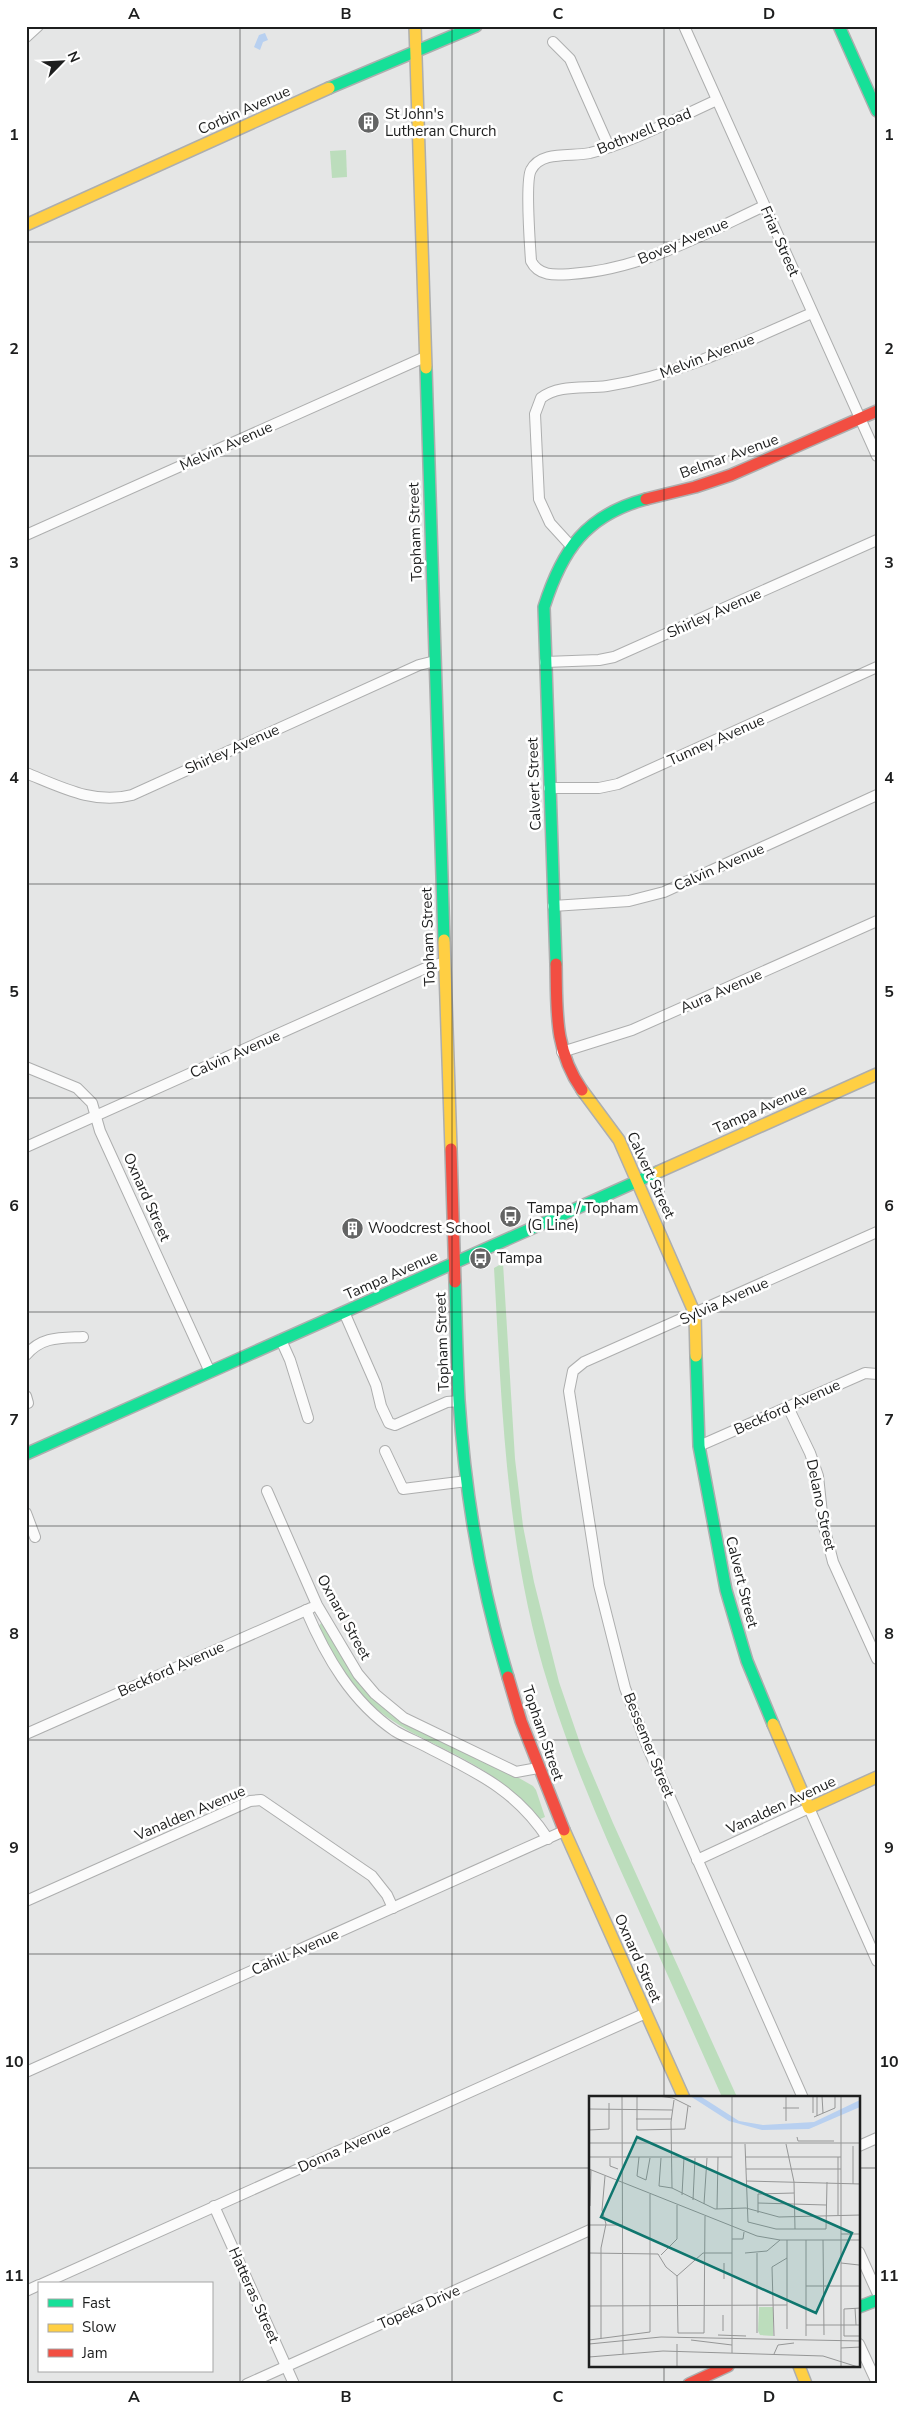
<svg xmlns="http://www.w3.org/2000/svg" width="903" height="2410" font-family="'Nunito Sans',sans-serif">
<style>
.green{fill:#bcddbc}
.water{fill:#b8d0f0}
.lines{fill:none;stroke-linecap:round;stroke-linejoin:round}
.street-casing{stroke:#adaeae;stroke-width:12}
.fast-casing{stroke:#adaeae;stroke-width:14}
.slow-casing{stroke:#adaeae;stroke-width:14}
.jam-casing{stroke:#adaeae;stroke-width:14}
.street{stroke:#fbfbfb;stroke-width:10}
.fast{stroke:#16e098;stroke-width:11}
.slow{stroke:#ffcf43;stroke-width:11}
.jam{stroke:#f24e42;stroke-width:11}
.grid{fill:none;stroke:#1d1e1e;stroke-width:1;stroke-opacity:0.55}
.labels{text-anchor:middle;dominant-baseline:central;stroke-width:5;stroke-linejoin:round;paint-order:stroke}
.street-label{font-size:15px;fill:#1d1e1e;stroke:#fff}
.poi-label{font-size:15px;fill:#1d1e1e;stroke:#fff;text-anchor:start}
.inset-road{fill:none;stroke:#959696;stroke-width:1}
.view{fill:#0f766e;fill-opacity:0.15;stroke:#0f766e;stroke-width:2.5}
.inset-edge{fill:none;stroke:#1d1e1e;stroke-width:2.5}
.neatline{fill:none;stroke:#1d1e1e;stroke-width:2}
.grid-label{font-size:16px;text-anchor:middle;font-weight:bold;fill:#1d1e1e}
</style>
<rect width="100%" height="100%" fill="#e5e6e6"/>
<g class="green">
<polygon points="346,150 347,177 332,178 330,151"/>
<path d="M503,1263L515,1459L523,1526L534,1582L559,1682L583,1752L613,1823L737,2097H722C693,2032 664,1967 635,1902C603,1832 572,1761 549,1687C506,1551 502,1409 494,1268Z"/>
<path d="M322,1622L351,1672L368,1692L533,1786L536,1790L545,1817L540,1819C520,1798 501,1780 476,1766C440,1744 400,1732 369,1702C346,1680 332,1655 318,1627Z"/>
</g>
<polygon class="water" points="265,33 268,40 263,42 260,50 254,47 259,35"/>
<g class="lines">
<defs>
<g id="street">
<polyline points="684,26 877,456"/>
<polyline points="26,37 38,26"/>
<polyline points="553,42 570,59 609,147"/>
<path d="M717,100C677,118 633,142 590,153C572,157 541,150 531,170C525,181 530,245 531,261C539,277 556,275 571,274C640,270 702,235 764,206"/>
<polyline points="26,535 425,357"/>
<path d="M571,546L550,523L539,499L535,414L541,398C559,384 585,389 607,386C683,374 742,343 812,313"/>
<polyline points="545,662 599,660 614,657 877,540"/>
<path d="M26,773C61,787 94,805 132,795L419,665L435,661"/>
<polyline points="549,788 599,788 618,784 877,667"/>
<polyline points="553,906 629,901 664,892 877,795"/>
<polyline points="562,1052 632,1030 877,921"/>
<polyline points="26,1067 77,1088 92,1103 100,1131 210,1372"/>
<polyline points="26,1147 430,966 444,963"/>
<polyline points="344,1312 376,1385 381,1406 389,1423 395,1425 447,1402 459,1401"/>
<polyline points="281,1340 290,1360 308,1418"/>
<path d="M26,1355C42,1336 61,1338 83,1337"/>
<polyline points="26,1396 28,1403"/>
<polyline points="788,1407 810,1453 818,1476 823,1523 833,1562 877,1659"/>
<polyline points="699,1446 865,1373 877,1374"/>
<polyline points="385,1451 403,1489 467,1481"/>
<polyline points="267,1491 317,1605 358,1674 375,1694 404,1718 516,1772 538,1768"/>
<polyline points="26,1513 35,1537"/>
<path d="M306,1610C326,1657 352,1702 395,1731C405,1737 418,1742 429,1748C478,1773 517,1791 548,1839"/>
<polyline points="26,1734 311,1608"/>
<polyline points="697,1860 809,1808 877,1961"/>
<polyline points="26,1901 250,1801 261,1800 372,1876 387,1895 393,1908"/>
<polyline points="26,2072 564,1831"/>
<polyline points="803,2098 648,1748 625,1688 599,1585 569,1391 573,1371 584,1362 877,1232"/>
<polyline points="859,2146 877,2138"/>
<polyline points="214,2206 294,2384"/>
<polyline points="859,2252 877,2292"/>
<polyline points="42,2284 646,2013"/>
<polyline points="26,2291 39,2285"/>
<polyline points="859,2344 877,2383"/>
<polyline points="247,2384 590,2230"/>
</g>
<g id="fast">
<polyline points="839,26 877,111"/>
<polyline points="329,88 476,26"/>
<polyline points="426,368 444,940"/>
<path d="M556,964L544,607C562,550 586,515 646,499"/>
<path d="M455,1282C456,1321 457,1361 459,1400C465,1494 481,1587 508,1677"/>
<polyline points="696,1356 699,1446 726,1590 747,1661 773,1724"/>
<polyline points="26,1454 658,1172"/>
<polyline points="859,2307 877,2300"/>
</g>
<g id="slow">
<polyline points="415,26 426,368"/>
<polyline points="26,225 329,88"/>
<polyline points="444,940 451,1149"/>
<polyline points="582,1090 619,1140 695,1314 696,1356"/>
<polyline points="658,1172 877,1074"/>
<polyline points="773,1724 809,1808 877,1777"/>
<polyline points="564,1830 684,2098"/>
<polyline points="799,2366 806,2384"/>
</g>
<g id="jam">
<polyline points="646,499 695,487 731,475 877,411"/>
<path d="M556,964C557,1011 554,1050 582,1090"/>
<polyline points="451,1149 455,1282"/>
<polyline points="508,1677 521,1721 564,1830"/>
<polyline points="689,2384 728,2366"/>
</g>
</defs>
<use href="#street" class="street-casing"/>
<use href="#fast" class="fast-casing"/>
<use href="#slow" class="slow-casing"/>
<use href="#jam" class="jam-casing"/>
<use href="#street" class="street"/>
<use href="#fast" class="fast"/>
<use href="#slow" class="slow"/>
<use href="#jam" class="jam"/>
</g>
<path class="grid" d="M240,26V2384M452,26V2384M664,26V2098M26,242H877M26,456H877M26,670H877M26,884H877M26,1098H877M26,1312H877M26,1526H877M26,1740H877M26,1954H877M26,2168H590M859,2168H877M664,2366V2384"/>
<defs>
<symbol id="building-disc" viewBox="-11 -11 22 22"><circle r="9.5" fill="#636464" stroke="#fff"/><path d="M-4-6H4V6H1V3H-1V6H-4ZM-2.5-4.3h1.7v1.8h-1.7ZM.8-4.3h1.7v1.8H.8ZM-2.5-1h1.7V.8h-1.7ZM.8-1h1.7V.8H.8Z" fill="#fff"/></symbol>
<symbol id="bus-disc" viewBox="-11 -11 22 22"><circle r="9.5" fill="#636464" stroke="#fff"/><path d="M-5-6H5V4H4V6H2V4H-2V6H-4V4H-5ZM-3.5-4V0h7V-4ZM-3.5 1.2v1.5H-2V1.2ZM2 1.2v1.5H3.5V1.2Z" fill="#fff"/></symbol>
</defs>
<g fill-rule="evenodd">
<use href="#building-disc" x="356" y="110" width="25" height="25"/>
<use href="#bus-disc" x="498" y="1204" width="25" height="25"/>
<use href="#building-disc" x="340" y="1216" width="25" height="25"/>
<use href="#bus-disc" x="468" y="1246" width="25" height="25"/>
</g>
<g class="labels">
<g class="street-label">
<text transform="translate(244 110) rotate(-24)">Corbin Avenue</text>
<text transform="translate(644 131) rotate(-22)">Bothwell Road</text>
<text transform="translate(683 241) rotate(-23)">Bovey Avenue</text>
<text transform="translate(780 241) rotate(66)">Friar Street</text>
<text transform="translate(707 356) rotate(-21)">Melvin Avenue</text>
<text transform="translate(226 446) rotate(-24)">Melvin Avenue</text>
<text transform="translate(729 456) rotate(-20)">Belmar Avenue</text>
<text transform="translate(415 532) rotate(-92)">Topham Street</text>
<text transform="translate(714 613) rotate(-24)">Shirley Avenue</text>
<text transform="translate(716 740) rotate(-24)">Tunney Avenue</text>
<text transform="translate(232 749) rotate(-24)">Shirley Avenue</text>
<text transform="translate(534 784) rotate(-92)">Calvert Street</text>
<text transform="translate(719 867) rotate(-24)">Calvin Avenue</text>
<text transform="translate(428 937) rotate(-92)">Topham Street</text>
<text transform="translate(721 991) rotate(-24)">Aura Avenue</text>
<text transform="translate(235 1054) rotate(-24)">Calvin Avenue</text>
<text transform="translate(760 1109) rotate(-24)">Tampa Avenue</text>
<text transform="translate(651 1175) rotate(65)">Calvert Street</text>
<text transform="translate(147 1197) rotate(66)">Oxnard Street</text>
<text transform="translate(391 1275) rotate(-24)">Tampa Avenue</text>
<text transform="translate(724 1301) rotate(-24)">Sylvia Avenue</text>
<text transform="translate(442 1342) rotate(-92)">Topham Street</text>
<text transform="translate(787 1407) rotate(-24)">Beckford Avenue</text>
<text transform="translate(821 1505) rotate(78)">Delano Street</text>
<text transform="translate(742 1582) rotate(76)">Calvert Street</text>
<text transform="translate(344 1617) rotate(61)">Oxnard Street</text>
<text transform="translate(171 1669) rotate(-24)">Beckford Avenue</text>
<text transform="translate(543 1733) rotate(71)">Topham Street</text>
<text transform="translate(649 1745) rotate(68)">Bessemer Street</text>
<text transform="translate(781 1805) rotate(-25)">Vanalden Avenue</text>
<text transform="translate(190 1813) rotate(-23)">Vanalden Avenue</text>
<text transform="translate(295 1952) rotate(-24)">Cahill Avenue</text>
<text transform="translate(638 1958) rotate(66)">Oxnard Street</text>
<text transform="translate(344 2148) rotate(-24)">Donna Avenue</text>
<text transform="translate(254 2295) rotate(66)">Hatteras Street</text>
<text transform="translate(419 2307) rotate(-24)">Topeka Drive</text>
</g>
<g class="poi-label">
<text x="385" y="114">St John's<tspan x="385" dy="17">Lutheran Church</tspan></text>
<text x="527" y="1208">Tampa / Topham<tspan x="527" dy="17">(G Line)</tspan></text>
<text x="368" y="1228">Woodcrest School</text>
<text x="497" y="1258">Tampa</text>
</g>
</g>
<g transform="translate(589 2096)">
<rect width="271" height="271" fill="#e5e6e6"/>
<path d="M170,211H184V240L171,239L169,235Z" fill="#bcddbc"/>
<path d="M101,0H111L150,25L174,29L225,26L271,4V11L220,33L173,34L140,25Z" fill="#b8d0f0"/>
<path class="inset-road" d="M33,0L34,258M48,0V34L96,33L99,10M69,0L84,2L102,11M143,0V257M197,0V25M228,0V20M233,0L234,17M252,0V271M194,12H210M0,13L83,14M224,17V0M225,21L246,12V0M47,23H82M0,34L20,33V7M208,41L209,45H245M0,47H272M156,48L159,126L187,133H237L238,86M197,48L205,86L206,133M0,61H143M50,61L48,80L57,84L61,62M157,61H252M21,62V70L29,73M72,62L70,90L83,92L126,113L157,112L190,121L272,119M0,73L168,140L191,144H272M157,73H252M157,85L272,88M264,88V50M83,92L82,26L85,4M93,99L95,61M104,104L106,62M169,107L237,109M115,108L118,62M1,110L2,74M128,113L129,61M169,117V98L205,97M249,119V61M0,129H33M252,138H272M143,143H154L155,136M198,144V233M217,144V240M234,144L235,239M0,157L69,158L77,171L88,180M156,157L178,155L191,144M168,157V237M72,159L88,143V109M135,167V183M252,167L270,169M88,180L89,237H115L116,120M88,180L114,157H143M217,190H272M0,210L198,209M266,212L267,229M272,212L255,213V240H272M134,219V235M217,229H272M129,239L157,240M185,240L183,171L198,162M12,243V152L17,128L13,114L16,80M0,244L61,236V98M102,244L143,249M0,248L72,241L272,245M88,248V271M252,252L272,251M185,258L189,249L205,247M0,261L74,255L234,260L269,271"/>
<path class="view" d="M48,41L263,137L227,217L12,121Z"/>
<rect width="271" height="271" class="inset-edge"/>
</g>
<rect width="903" height="2410" fill="none" stroke="#ffffff" stroke-width="55"/>
<rect x="38" y="2282" width="175" height="90" fill="#ffffff" stroke="#a5a5a5"/>
<rect x="48" y="2299" width="25" height="8" fill="#16e098" stroke="#a5a5a5"/>
<text x="82" y="2308" font-size="15" fill="#1d1e1e">Fast</text>
<rect x="48" y="2324" width="25" height="8" fill="#ffcf43" stroke="#a5a5a5"/>
<text x="82" y="2332" font-size="15" fill="#1d1e1e">Slow</text>
<rect x="48" y="2349" width="25" height="8" fill="#f24e42" stroke="#a5a5a5"/>
<text x="82" y="2358" font-size="15" fill="#1d1e1e">Jam</text>
<g transform="translate(62 62) rotate(66)" stroke="#ffffff" stroke-width="4" paint-order="stroke">
<path d="M0-4L9 19L0 12L-9 19Z" fill="#1d1e1e"/>
<text y="-8" font-size="14" font-weight="bold" text-anchor="middle" fill="#1d1e1e">N</text>
</g>
<rect x="28" y="28" width="848" height="2354" class="neatline"/>
<g class="grid-label">
<text x="134" y="19">A</text>
<text x="346" y="19">B</text>
<text x="558" y="19">C</text>
<text x="769" y="19">D</text>
<text x="14" y="140">1</text>
<text x="889" y="140">1</text>
<text x="14" y="354">2</text>
<text x="889" y="354">2</text>
<text x="14" y="568">3</text>
<text x="889" y="568">3</text>
<text x="14" y="783">4</text>
<text x="889" y="783">4</text>
<text x="14" y="997">5</text>
<text x="889" y="997">5</text>
<text x="14" y="1211">6</text>
<text x="889" y="1211">6</text>
<text x="14" y="1425">7</text>
<text x="889" y="1425">7</text>
<text x="14" y="1639">8</text>
<text x="889" y="1639">8</text>
<text x="14" y="1853">9</text>
<text x="889" y="1853">9</text>
<text x="14" y="2067">10</text>
<text x="889" y="2067">10</text>
<text x="14" y="2281">11</text>
<text x="889" y="2281">11</text>
<text x="134" y="2402">A</text>
<text x="346" y="2402">B</text>
<text x="558" y="2402">C</text>
<text x="769" y="2402">D</text>
</g>
</svg>
